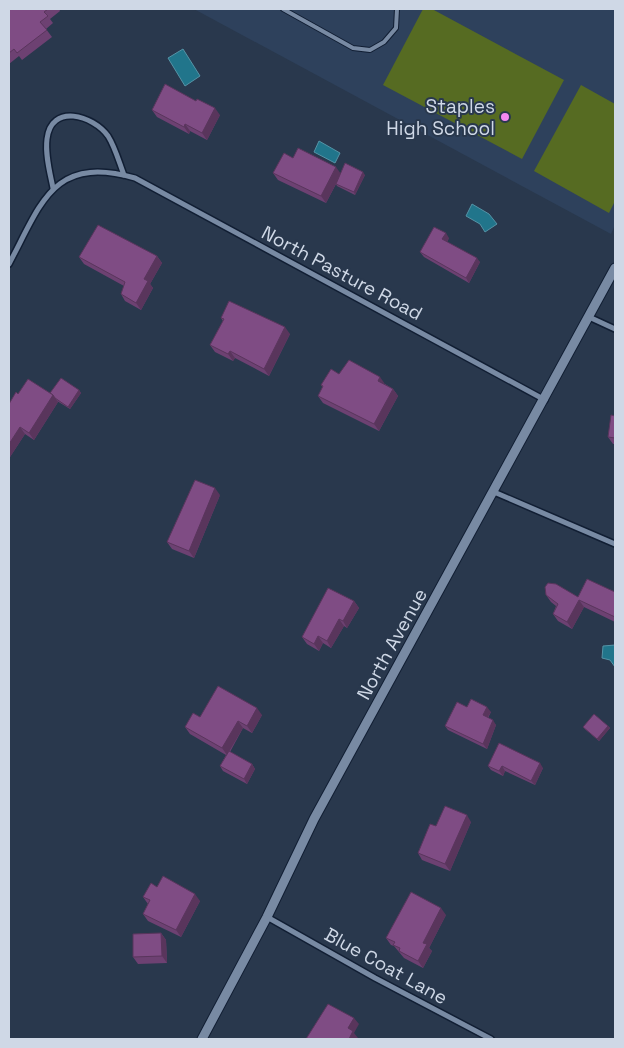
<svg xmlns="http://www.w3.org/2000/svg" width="624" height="1048" font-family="'Space Grotesk',sans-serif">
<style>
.built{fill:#2e415c}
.green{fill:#566b22}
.water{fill:#21758b;stroke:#5593a6}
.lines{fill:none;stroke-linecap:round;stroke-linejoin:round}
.service-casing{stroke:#111e33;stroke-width:6}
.minor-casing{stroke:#111e33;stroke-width:8}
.tertiary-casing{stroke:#111e33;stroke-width:11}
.service{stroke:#788aa3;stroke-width:4}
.minor{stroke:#788aa3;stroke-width:5}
.tertiary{stroke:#788aa3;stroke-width:9}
.wall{fill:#6d4172}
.shaded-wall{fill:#59355c}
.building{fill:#7f4c84;stroke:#59355c}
.poi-dot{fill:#f489f0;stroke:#29384d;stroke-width:2}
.labels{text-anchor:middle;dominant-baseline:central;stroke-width:4;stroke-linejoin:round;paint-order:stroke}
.poi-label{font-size:19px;fill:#cfd8e6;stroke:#29384d;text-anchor:end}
.street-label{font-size:19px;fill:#cfd8e6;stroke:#29384d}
</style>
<rect width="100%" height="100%" fill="#29384d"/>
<polygon class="built" points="194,9 615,9 615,225 611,234"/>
<g class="green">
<polygon points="423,9 432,9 564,80 522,159 383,85"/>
<polygon points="581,85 615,104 615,201 609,213 534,171"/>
</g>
<g class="water">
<polygon points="183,49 200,76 185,86 168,58"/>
<polygon points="319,141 340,153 335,163 314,152"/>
<polygon points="472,204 489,214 497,224 485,232 480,224 466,216"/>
<polygon points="615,645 615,667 610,660 602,658 603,646"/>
</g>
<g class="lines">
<defs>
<polyline id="service" points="283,9 353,48 370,50 384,42 396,28 397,9"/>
<g id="minor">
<path d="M53,188C50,173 45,155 47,139C51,103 93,115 108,136C115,147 119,162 124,175"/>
<path d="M9,264C42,202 53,155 135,178L545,400"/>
<polyline points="589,317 615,329"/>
<polyline points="494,492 615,544"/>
<polyline points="267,917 375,978 491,1039"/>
</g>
<polyline id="tertiary" points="202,1039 267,917 314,819 615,268"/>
</defs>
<use href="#service" class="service-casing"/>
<use href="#minor" class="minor-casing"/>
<use href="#tertiary" class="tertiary-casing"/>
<use href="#service" class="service"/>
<use href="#minor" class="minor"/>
<use href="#tertiary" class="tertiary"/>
</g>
<g class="wall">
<polygon points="9,9 59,9 60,11 50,19 53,23 46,29 52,37 22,60 19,56 9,64"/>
<polygon points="152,110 220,115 207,140 190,131 189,134 157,117"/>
<polygon points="293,158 340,174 365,175 355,195 337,186 336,184 326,203 278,180 273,173"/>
<polygon points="449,238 447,242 480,262 469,283 424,257 420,252"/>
<polygon points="157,256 162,263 150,284 153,288 141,310 125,301 121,294 124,286 84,264 79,257"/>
<polygon points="221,318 290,334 269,376 235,358 233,361 215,352 210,345 223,321"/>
<polygon points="339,374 385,384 393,389 398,396 379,431 323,403 318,396 323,388 321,385"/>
<polygon points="79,390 81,393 70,409 57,401 58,402 34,440 25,434 10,457 9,456 9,404 18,394 50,393"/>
<polygon points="615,416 615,444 613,444 608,437"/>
<polygon points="220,495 194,558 172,549 167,542"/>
<polygon points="615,592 615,622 584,607 572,629 558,621 553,614 556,606 551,602 546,595 578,597"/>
<polygon points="354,601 359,608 347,628 344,626 331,648 323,643 319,651 307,644 302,637"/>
<polygon points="467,707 491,712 488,718 496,725 487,749 448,730 445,726"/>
<polygon points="262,715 252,733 243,728 230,752 252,764 255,769 247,784 223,771 220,766 226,755 190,734 185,727 200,717"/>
<polygon points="608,726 610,728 599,741 585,729 583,727"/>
<polygon points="488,766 543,768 535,785 505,771 503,776 491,770"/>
<polygon points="471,822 450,871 422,860 418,853 436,826"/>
<polygon points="157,887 200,901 181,937 148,921 143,914 148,904 143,897"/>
<polygon points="446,915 429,948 432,951 423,968 404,958 394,946 391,945 386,938"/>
<polygon points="161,933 166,940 167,963 138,964 133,957"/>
</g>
<g class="shaded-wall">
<polygon points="215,108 220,115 207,140 202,133"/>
<polygon points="185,124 190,131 189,134 184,127"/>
<polygon points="336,167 341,174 326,203 321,196"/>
<polygon points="363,172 365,175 355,195 354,192"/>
<polygon points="446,233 449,238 446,244 442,239"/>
<polygon points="157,256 162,263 150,284 153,288 141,310 136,303 144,279"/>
<polygon points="477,258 480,262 469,283 466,278"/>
<polygon points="285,327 290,334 269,376 264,369"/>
<polygon points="230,351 235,358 233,361 228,354"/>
<polygon points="380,377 385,384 378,381"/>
<polygon points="393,389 398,396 379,431 374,424"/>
<polygon points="79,390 81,393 70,409 68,407"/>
<polygon points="53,395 58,402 34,440 29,433"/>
<polygon points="20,427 25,434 10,457 9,454 9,444"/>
<polygon points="215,488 220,495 194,558 189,551"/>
<polygon points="579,600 584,607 572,629 567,622"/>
<polygon points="354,601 359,608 347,628 343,621"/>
<polygon points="339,619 344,626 331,648 327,641"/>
<polygon points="318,636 323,643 319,651 314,644"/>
<polygon points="487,707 491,712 486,720 483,715"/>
<polygon points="257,708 262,715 252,733 247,726"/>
<polygon points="493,720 496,725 487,749 483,744"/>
<polygon points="238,721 243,728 227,755 222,748"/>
<polygon points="608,726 610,728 599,741 597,739"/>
<polygon points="540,763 543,768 535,785 531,781"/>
<polygon points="252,764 255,769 247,784 244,779"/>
<polygon points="502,766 505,771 503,776 499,771"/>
<polygon points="467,815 471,822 450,871 445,864"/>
<polygon points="195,894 200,901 181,937 176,930"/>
<polygon points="441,908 446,915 429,948 432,951 423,968 418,961 423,943"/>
<polygon points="161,933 166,940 167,963 162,956"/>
<polygon points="354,1018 359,1024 354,1033 358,1038 358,1039 349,1039 348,1028"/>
</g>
<g class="building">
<polygon points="9,9 48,9 44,12 48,16 40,22 47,30 17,53 14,49 9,53"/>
<polygon points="165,84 196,101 197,99 215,108 202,133 185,124 184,127 152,110"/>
<polygon points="298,148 336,167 321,196 273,173 284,153 293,158"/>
<polygon points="345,163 363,172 354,192 336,184"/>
<polygon points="98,225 157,256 144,279 148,281 136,303 121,294 125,282 79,257"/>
<polygon points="434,227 446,233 442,239 477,258 466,278 420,252"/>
<polygon points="229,301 285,327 264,369 230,351 228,354 210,345 224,319 221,318"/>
<polygon points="349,360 380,377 378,381 393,389 374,424 318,396 323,386 321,385 331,369 339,374"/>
<polygon points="61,378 79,390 68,407 55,398 53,395 50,393"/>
<polygon points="28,379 53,395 29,433 20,427 9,444 9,404 16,392 18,394"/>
<polygon points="611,415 615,416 615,438 608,437"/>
<polygon points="195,480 215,488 189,551 167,542"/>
<polygon points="587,579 615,592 615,617 579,600 567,622 553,614 558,604 546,595 545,587 548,583 556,584 578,597"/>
<polygon points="328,588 354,601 343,621 339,619 327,641 318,636 314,644 302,637"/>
<polygon points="218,686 257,708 247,726 238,721 222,748 185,727 193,713 200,717"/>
<polygon points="471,699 487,707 483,715 493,720 483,744 445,726 457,702 467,707"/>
<polygon points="594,714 608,726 597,739 583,727"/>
<polygon points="499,743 540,763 531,781 502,766 499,771 488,766"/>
<polygon points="229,751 252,764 244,779 220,766"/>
<polygon points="445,806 467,815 445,864 418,853 430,824 436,826"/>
<polygon points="163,876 195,894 176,930 143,914 150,900 143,897 151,883 157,887"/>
<polygon points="411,892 441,908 423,943 427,944 418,961 399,951 400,948 393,945 395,942 386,938"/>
<polygon points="161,933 162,956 133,957 133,934"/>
<polygon points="328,1004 354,1018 348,1028 353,1031 349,1039 306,1039"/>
</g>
<circle class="poi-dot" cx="505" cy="117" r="5"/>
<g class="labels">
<g class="poi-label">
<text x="495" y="106">Staples<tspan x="495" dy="22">High School</tspan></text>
</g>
<g class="street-label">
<text transform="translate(342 273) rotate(28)">North Pasture Road</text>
<text transform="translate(392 644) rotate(-61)">North Avenue</text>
<text transform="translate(386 966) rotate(29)">Blue Coat Lane</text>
</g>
</g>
<rect width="624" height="1048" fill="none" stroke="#cfd8e6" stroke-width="20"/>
</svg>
